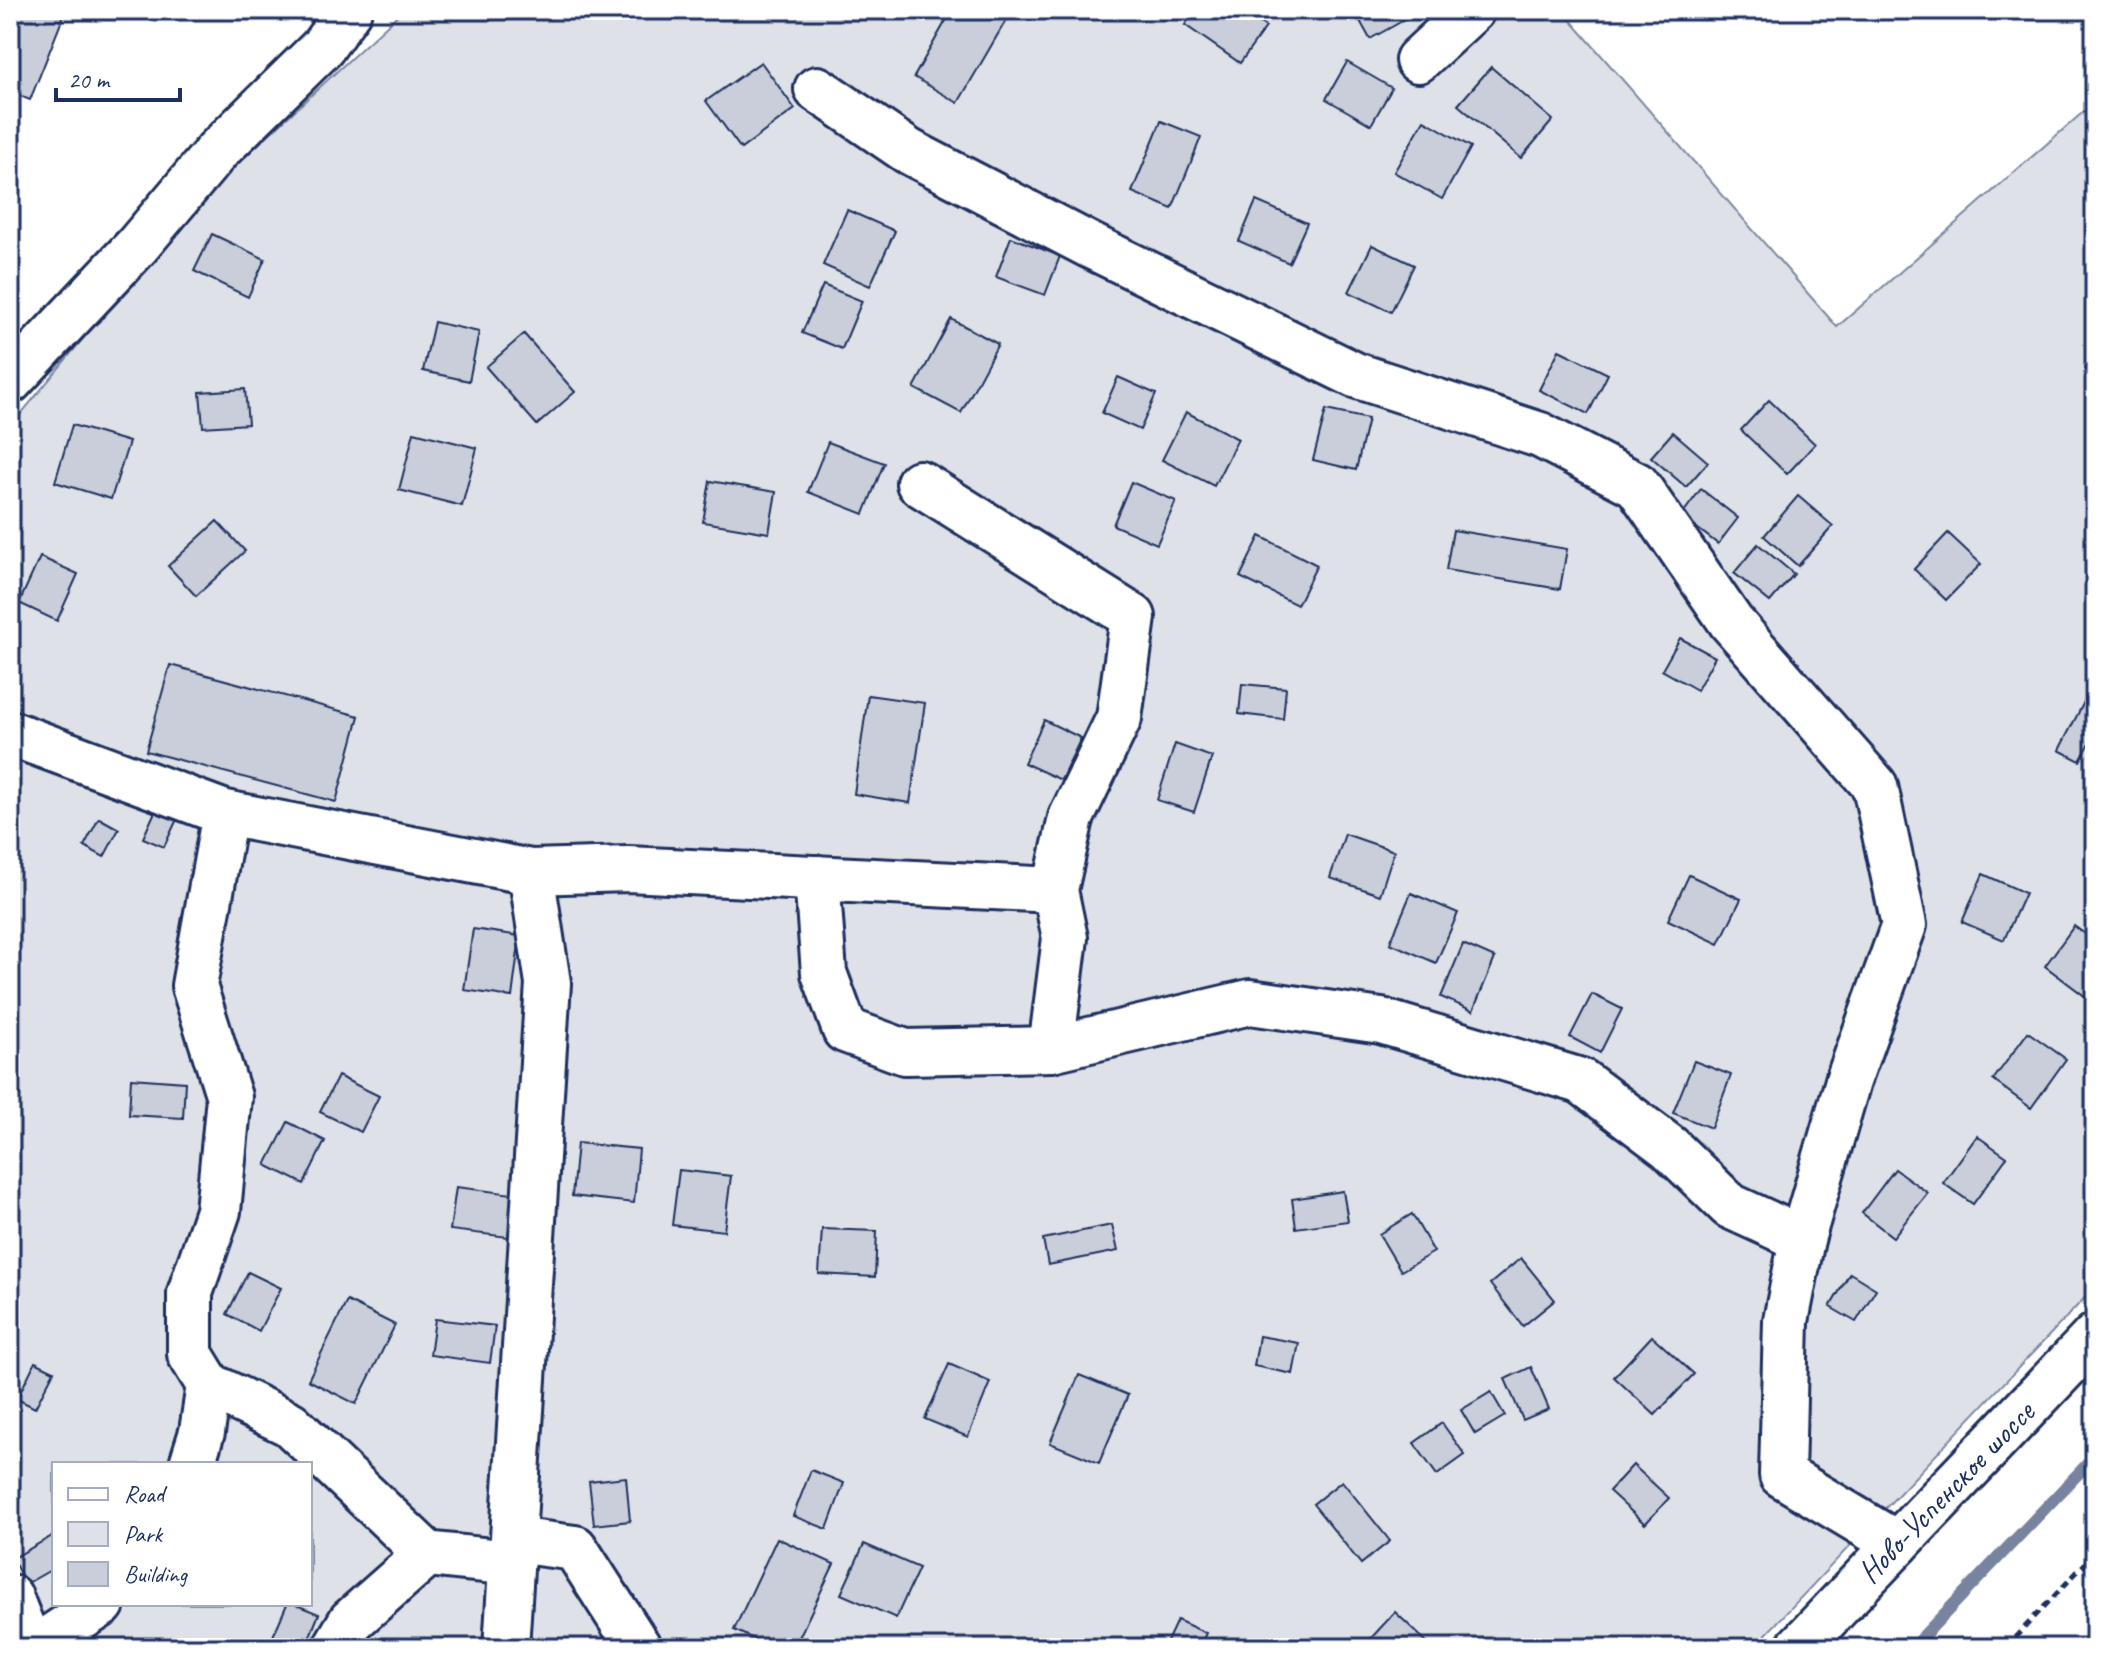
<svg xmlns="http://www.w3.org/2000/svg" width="2105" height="1658" font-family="Caveat,sans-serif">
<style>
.green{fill:#dee1e7;stroke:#7c88a2;stroke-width:2;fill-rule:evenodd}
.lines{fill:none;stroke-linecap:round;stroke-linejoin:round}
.stream{stroke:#77839f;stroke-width:12}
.building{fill:#caceda;stroke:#1b2f5e;stroke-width:2}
.minor-casing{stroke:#1b2f5e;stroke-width:50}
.path{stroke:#1b2f5e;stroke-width:5;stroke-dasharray:8 6;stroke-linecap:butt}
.minor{stroke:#fff;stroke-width:44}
.labels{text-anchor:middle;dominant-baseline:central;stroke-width:6;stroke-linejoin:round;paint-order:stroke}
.street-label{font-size:32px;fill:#1b2f5e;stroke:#fff}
</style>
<rect width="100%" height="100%" fill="#fff"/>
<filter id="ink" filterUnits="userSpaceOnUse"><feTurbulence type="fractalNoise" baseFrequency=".0125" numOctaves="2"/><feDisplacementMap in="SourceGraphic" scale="16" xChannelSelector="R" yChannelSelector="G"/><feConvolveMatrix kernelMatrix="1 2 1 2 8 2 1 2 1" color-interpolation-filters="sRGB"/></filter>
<g filter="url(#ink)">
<path class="green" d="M403,10H1562L1837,327L2089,107L2095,115V410L2088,417L2095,435V1287L1753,1648H10V427L196,202ZM54,1464H310V1604H54Z"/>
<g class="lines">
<polyline class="stream" points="1912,1648 2095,1456"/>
</g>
<g class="building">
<polygon points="10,10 66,10 30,100 10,92"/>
<polygon points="952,10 1012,10 958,103 914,77"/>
<polygon points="1195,10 1241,10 1266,27 1240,63 1185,25"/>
<polygon points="1354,10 1422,10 1370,39"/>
<polygon points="761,62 795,109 741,149 706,101"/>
<polygon points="1347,62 1392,88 1371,125 1326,99"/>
<polygon points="1491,67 1553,120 1521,158 1458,105"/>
<polygon points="1424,120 1471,147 1442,199 1394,172"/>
<polygon points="1161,121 1201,137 1172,209 1132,192"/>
<polygon points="1256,201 1307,223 1289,263 1239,241"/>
<polygon points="847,210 895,231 870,286 823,265"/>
<polygon points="212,234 265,259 248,297 194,271"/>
<polygon points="1011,237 1060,256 1045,295 996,277"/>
<polygon points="1372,245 1414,265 1391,312 1349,292"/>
<polygon points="823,285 862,301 842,349 802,333"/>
<polygon points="951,319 998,344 961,413 914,388"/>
<polygon points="434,322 479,332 469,381 423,371"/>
<polygon points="524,334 575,392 537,425 486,367"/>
<polygon points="1559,350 1608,374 1588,414 1539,390"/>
<polygon points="1118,377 1156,394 1140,430 1102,413"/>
<polygon points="245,389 248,424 203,427 200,392"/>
<polygon points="1769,400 1815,444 1787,474 1741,430"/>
<polygon points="1326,410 1368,419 1356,470 1313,460"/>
<polygon points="1186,412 1238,439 1214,486 1162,460"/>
<polygon points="72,425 129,442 111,499 55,482"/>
<polygon points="414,432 477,448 462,506 399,490"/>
<polygon points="1673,432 1708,462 1686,487 1651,457"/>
<polygon points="828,442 884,463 864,514 808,492"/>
<polygon points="710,481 776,492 769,533 703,522"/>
<polygon points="1131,482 1176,501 1157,544 1113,525"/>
<polygon points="1701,489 1738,518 1718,544 1681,516"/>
<polygon points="1798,496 1833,526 1798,566 1764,536"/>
<polygon points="217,521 245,551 196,596 168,566"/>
<polygon points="1453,530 1567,549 1560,589 1446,570"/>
<polygon points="1948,533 1981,564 1946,600 1914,569"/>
<polygon points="1260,536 1317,565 1297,605 1240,577"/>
<polygon points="1758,544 1794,574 1770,602 1734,573"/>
<polygon points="40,557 78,574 57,621 19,603"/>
<polygon points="1680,638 1715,657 1697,690 1662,670"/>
<polygon points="170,665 359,716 336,802 146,751"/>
<polygon points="2095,681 2095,734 2080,761 2059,750"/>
<polygon points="1242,684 1286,688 1283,719 1239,714"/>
<polygon points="868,695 925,703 910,803 854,794"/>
<polygon points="1044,720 1081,738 1061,780 1024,763"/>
<polygon points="1175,744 1212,757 1194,812 1157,800"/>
<polygon points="158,805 179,815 164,847 143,838"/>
<polygon points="99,818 119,829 104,857 84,846"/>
<polygon points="1345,834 1394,851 1380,895 1330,878"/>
<polygon points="1983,874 2025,893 2004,940 1962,922"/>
<polygon points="1689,875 1741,899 1719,944 1668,920"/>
<polygon points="1411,893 1458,913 1436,963 1390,943"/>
<polygon points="2074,926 2095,941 2095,993 2090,1000 2045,966"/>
<polygon points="473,929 520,936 512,997 464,990"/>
<polygon points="1463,944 1495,958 1473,1011 1441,997"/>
<polygon points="1592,994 1622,1009 1600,1053 1570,1037"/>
<polygon points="2028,1032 2066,1059 2031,1108 1993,1080"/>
<polygon points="1694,1061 1731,1075 1711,1128 1673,1113"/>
<polygon points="338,1076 379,1096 361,1132 320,1112"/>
<polygon points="131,1078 185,1082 183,1118 129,1115"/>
<polygon points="288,1122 325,1141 304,1184 266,1165"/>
<polygon points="1977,1136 2007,1157 1973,1204 1943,1183"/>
<polygon points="577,1143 639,1149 634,1203 572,1196"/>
<polygon points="1895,1169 1928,1193 1893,1237 1862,1213"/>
<polygon points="679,1170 731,1176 724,1231 672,1225"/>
<polygon points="456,1187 513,1194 508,1237 450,1230"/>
<polygon points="1343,1191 1348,1221 1296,1228 1292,1199"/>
<polygon points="1412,1214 1434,1252 1401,1271 1379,1234"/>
<polygon points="1112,1225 1118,1251 1048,1265 1043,1239"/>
<polygon points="822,1229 877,1231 875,1277 819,1274"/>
<polygon points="1521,1258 1555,1300 1523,1326 1490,1284"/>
<polygon points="248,1272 281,1288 259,1331 227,1314"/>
<polygon points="1850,1273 1876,1289 1856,1322 1830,1307"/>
<polygon points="347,1301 395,1325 356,1404 308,1380"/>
<polygon points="435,1319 495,1326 490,1363 430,1355"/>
<polygon points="1259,1336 1299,1343 1293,1374 1254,1366"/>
<polygon points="1652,1336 1694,1374 1655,1415 1614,1377"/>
<polygon points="35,1362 54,1371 35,1408 17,1399"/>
<polygon points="949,1364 990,1382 968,1437 925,1419"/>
<polygon points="1531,1367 1549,1409 1523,1420 1505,1379"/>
<polygon points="1079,1375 1128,1395 1099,1463 1050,1443"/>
<polygon points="1491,1392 1505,1416 1475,1434 1461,1410"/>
<polygon points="1442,1423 1465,1455 1437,1475 1414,1443"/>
<polygon points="1633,1465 1669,1498 1645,1524 1609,1491"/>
<polygon points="811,1470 844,1483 827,1529 793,1516"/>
<polygon points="626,1477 630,1521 594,1525 589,1481"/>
<polygon points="1342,1481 1390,1541 1361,1564 1313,1504"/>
<polygon points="54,1535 54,1568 26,1584 12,1559"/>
<polygon points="777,1538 834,1564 794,1648 773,1648 734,1630"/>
<polygon points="864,1544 919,1568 896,1618 841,1594"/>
<polygon points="287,1604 294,1604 319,1614 305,1648 288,1648 271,1641"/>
<polygon points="1395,1612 1433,1648 1362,1648"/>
<polygon points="1177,1620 1206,1633 1199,1648 1164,1648"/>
</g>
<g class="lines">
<defs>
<g id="minor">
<polyline points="1418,60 1472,10"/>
<polyline points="817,89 908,151 1091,246 1355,375 1540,435 1637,485 1731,622 1875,786 1904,925 1848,1081 1802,1239 1786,1321 1782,1475 1897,1544"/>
<polyline points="10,381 137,246 217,151 322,48 349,10"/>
<polyline points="919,483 1133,617 1119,718 1071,818 1055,890 1065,938 1051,1049"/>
<polyline points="10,733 225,813 531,872 628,869 1055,890"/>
<polyline points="225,813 194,986 229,1097 218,1211 190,1293 190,1354 209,1385 290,1424 427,1554 511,1563"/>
<polyline points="817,878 824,973 845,1030 905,1052 1051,1049 1250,1002 1381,1021 1581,1081 1669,1147 1730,1206 1802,1239"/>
<polyline points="192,1464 202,1432 209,1385"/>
<polyline points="514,1540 575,1548 639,1648"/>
<polyline points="10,1597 30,1648"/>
<polyline points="35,1648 102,1604"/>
<polyline points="335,1648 351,1621 427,1554"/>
<polyline points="506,1648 548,983 531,872"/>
<polyline points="1798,1648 2095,1336"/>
</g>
</defs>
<use href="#minor" class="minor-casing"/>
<polyline class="path" points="2005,1648 2095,1553"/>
<use href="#minor" class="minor"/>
</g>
</g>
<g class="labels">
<g class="street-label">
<text transform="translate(1946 1492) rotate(-46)">Ново-Успенское шоссе</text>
</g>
</g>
<rect width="2105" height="1658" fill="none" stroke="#fff" stroke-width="40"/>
<rect x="20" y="20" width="2065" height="1618" fill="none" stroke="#1b2f5e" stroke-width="3" filter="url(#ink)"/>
<rect x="52" y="1462" width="260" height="144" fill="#ffffff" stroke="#a4acbf" stroke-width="2"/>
<rect x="68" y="1488" width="40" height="12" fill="#ffffff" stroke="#a4acbf" stroke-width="2"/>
<text x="124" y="1502" font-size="24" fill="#1b2f5e">Road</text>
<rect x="68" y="1522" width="40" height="24" fill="#dee1e7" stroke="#a4acbf" stroke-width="2"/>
<text x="124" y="1542" font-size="24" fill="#1b2f5e">Park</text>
<rect x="68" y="1562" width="40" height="24" fill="#caceda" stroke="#a4acbf" stroke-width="2"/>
<text x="124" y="1582" font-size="24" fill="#1b2f5e">Building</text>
<path d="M56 88v12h124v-12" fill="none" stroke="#1b2f5e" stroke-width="4"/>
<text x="68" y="88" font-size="24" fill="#1b2f5e" stroke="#ffffff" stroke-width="6" paint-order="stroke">20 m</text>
</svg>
